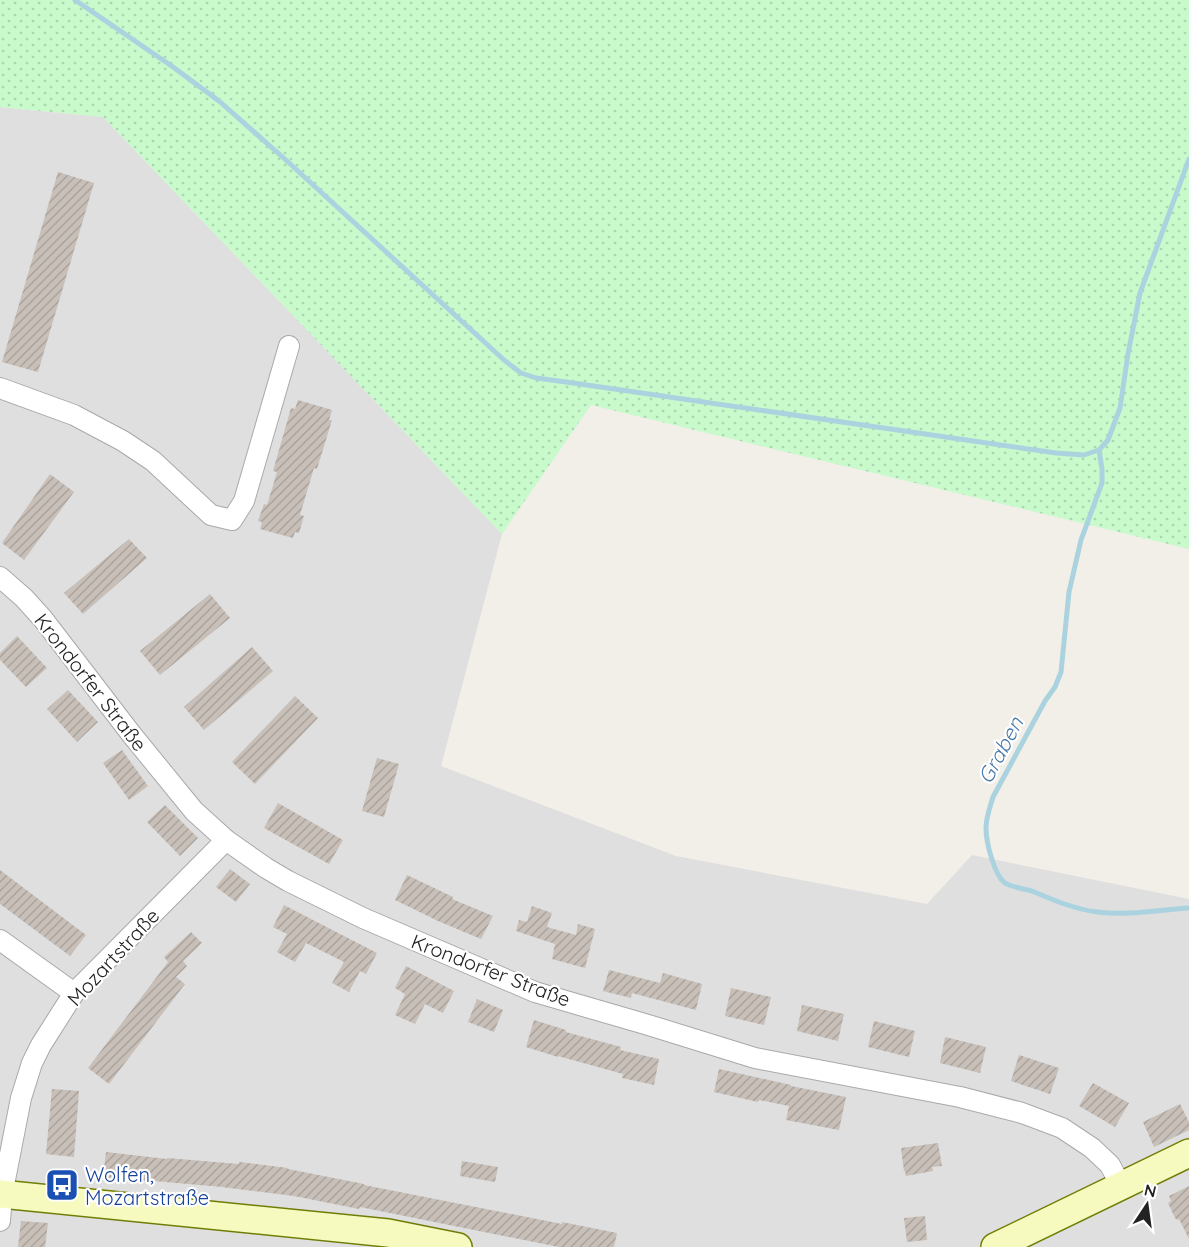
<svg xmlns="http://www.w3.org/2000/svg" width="1189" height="1247" font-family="Quicksand,sans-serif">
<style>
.residential{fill:#e0dfdf}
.park{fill:url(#park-dots)}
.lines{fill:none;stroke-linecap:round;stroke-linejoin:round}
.stream{stroke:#aad3df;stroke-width:5}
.building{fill:url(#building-hatch)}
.street-casing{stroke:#a9a9a9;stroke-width:22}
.secondary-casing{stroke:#707d05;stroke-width:30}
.street{stroke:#fff;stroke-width:20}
.secondary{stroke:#f7fabf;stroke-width:27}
.labels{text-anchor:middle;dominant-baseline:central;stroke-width:4.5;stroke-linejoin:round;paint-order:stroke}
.street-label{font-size:20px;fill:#222;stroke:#fff}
.transit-label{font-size:20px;fill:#164399;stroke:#fff;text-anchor:start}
.water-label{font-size:21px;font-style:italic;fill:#4a7aab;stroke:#fff}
</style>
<defs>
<pattern id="park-dots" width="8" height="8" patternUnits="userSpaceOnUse" patternTransform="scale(1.5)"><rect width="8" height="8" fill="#c8facc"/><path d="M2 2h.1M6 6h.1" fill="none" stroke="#acd6af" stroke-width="1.8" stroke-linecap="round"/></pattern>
<pattern id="building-hatch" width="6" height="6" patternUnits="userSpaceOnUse" patternTransform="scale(1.5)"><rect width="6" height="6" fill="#c7bfb8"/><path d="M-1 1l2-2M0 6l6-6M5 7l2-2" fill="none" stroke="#aba49e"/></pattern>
</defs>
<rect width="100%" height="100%" fill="#f2efe9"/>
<polygon class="residential" points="0,107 103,117 502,534 441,766 676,856 927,904 972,855 1189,899 1189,1247 0,1247"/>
<polygon class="park" points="0,0 1189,0 1189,549 591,405 502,534 103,117 0,107"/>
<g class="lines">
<g class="stream">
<polyline points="75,0 173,67 219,101 287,161 504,360 521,373 536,378 566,382 1056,453 1084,455 1099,450 1108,440 1120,408 1128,354 1140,293 1189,159"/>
<path d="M1099,450L1102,469V483L1081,540L1069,592L1061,672L1055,687L1045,701L993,797C990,807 986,817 986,828C986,842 994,875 1005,883C1011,887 1025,889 1032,891C1053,900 1074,909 1097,912C1127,916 1159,910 1189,908"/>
</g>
</g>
<g class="building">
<polygon points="58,172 94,183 38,372 2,362"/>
<polygon points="298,400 332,410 329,420 332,420 317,469 314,468 300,515 304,516 299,533 295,532 293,538 260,529 262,522 258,521 264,504 267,505 277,472 273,471 291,408 295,409"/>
<polygon points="50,474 74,492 24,560 2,543"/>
<polygon points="129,539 147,558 83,614 64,593"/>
<polygon points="210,594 230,618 160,675 140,651"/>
<polygon points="17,636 47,668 26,687 0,660 0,653"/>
<polygon points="252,647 273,671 204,730 184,707"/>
<polygon points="68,690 98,722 77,742 47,709"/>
<polygon points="295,696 318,718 255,784 232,762"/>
<polygon points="122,750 148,786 129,800 103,763"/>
<polygon points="377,758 399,764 384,817 362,811"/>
<polygon points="278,803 343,840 329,864 264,828"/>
<polygon points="165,805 198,838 180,856 147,822"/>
<polygon points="230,869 250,884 236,902 216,887"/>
<polygon points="0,870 86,935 70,956 0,904"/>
<polygon points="407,875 453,897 452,899 493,916 481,939 438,921 395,900"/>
<polygon points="284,905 377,953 366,974 360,971 349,992 332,983 344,962 306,943 295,962 277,952 287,934 273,927"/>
<polygon points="532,906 552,913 547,927 576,935 578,924 595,929 585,968 552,959 555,944 516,931 519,920 527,922"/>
<polygon points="191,932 202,943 183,961 187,966 176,977 185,984 109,1084 88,1068 168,962 164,957"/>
<polygon points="406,966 454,991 443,1013 425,1004 415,1024 395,1015 405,994 395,988"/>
<polygon points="609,970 660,983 663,973 702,984 696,1010 632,993 631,998 603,991"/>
<polygon points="731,988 771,997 764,1025 725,1016"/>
<polygon points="477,999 503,1010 494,1032 468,1022"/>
<polygon points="802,1005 844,1014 838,1041 797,1031"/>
<polygon points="534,1020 566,1030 566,1032 621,1047 620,1050 659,1059 654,1085 622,1078 623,1074 558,1056 558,1057 526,1047"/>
<polygon points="874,1021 915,1031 909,1057 868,1047"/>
<polygon points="945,1037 986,1047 980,1073 940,1063"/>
<polygon points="1019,1055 1059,1068 1050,1094 1011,1081"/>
<polygon points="719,1069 791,1085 791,1086 846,1097 839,1130 786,1120 789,1106 759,1100 758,1102 714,1092"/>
<polygon points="1093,1083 1129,1103 1115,1127 1079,1106"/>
<polygon points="52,1089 79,1091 74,1157 46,1154"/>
<polygon points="1180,1104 1189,1122 1189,1130 1154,1147 1143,1122"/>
<polygon points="938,1143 942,1166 932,1167 933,1171 906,1176 905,1171 904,1171 901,1148"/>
<polygon points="106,1152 167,1159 167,1158 239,1164 239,1162 288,1168 288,1169 364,1184 364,1185 562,1224 562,1222 617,1233 614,1247 559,1247 360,1207 359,1209 294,1196 222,1187 154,1181 153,1182 103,1177"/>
<polygon points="462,1161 498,1167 495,1182 460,1176"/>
<polygon points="1189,1186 1189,1239 1179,1219 1177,1220 1175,1218 1168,1203 1171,1201 1169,1196"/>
<polygon points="925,1216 927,1240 907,1242 904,1218"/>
<polygon points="21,1221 48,1223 45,1247 18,1247"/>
</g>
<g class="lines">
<defs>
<g id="street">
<polyline points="0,388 74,415 123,441 153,461 211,515 232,520 244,501 289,346"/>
<polyline points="0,577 24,598 43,619 132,735 194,811 226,840 266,868 288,881 363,918 535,992 645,1024 755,1058 960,1097 1022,1113 1062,1128 1092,1148 1110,1165 1121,1186"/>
<polyline points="0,940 74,993"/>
<polyline points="0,1221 2,1195 21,1098 32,1063 41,1045 74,993 226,840"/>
</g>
<g id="secondary">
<polyline points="0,1194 388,1233 458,1247"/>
<polyline points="995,1247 1189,1153"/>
</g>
</defs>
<use href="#street" class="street-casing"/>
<use href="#secondary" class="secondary-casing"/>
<use href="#street" class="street"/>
<use href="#secondary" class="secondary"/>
</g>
<defs>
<symbol id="bus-square" viewBox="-11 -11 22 22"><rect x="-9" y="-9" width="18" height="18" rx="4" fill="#1a4fb4" stroke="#fff"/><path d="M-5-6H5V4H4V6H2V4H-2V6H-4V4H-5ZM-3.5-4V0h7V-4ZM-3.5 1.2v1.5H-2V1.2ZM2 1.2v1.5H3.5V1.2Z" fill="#fff"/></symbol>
</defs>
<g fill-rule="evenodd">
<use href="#bus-square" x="43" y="1166" width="38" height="38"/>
</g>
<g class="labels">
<g class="street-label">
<text transform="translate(91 682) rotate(52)">Krondorfer Straße</text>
<text transform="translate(113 957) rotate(-47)">Mozartstraße</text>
<text transform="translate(491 970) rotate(21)">Krondorfer Straße</text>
</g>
<g class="transit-label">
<text x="85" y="1174">Wolfen,<tspan x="85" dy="23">Mozartstraße</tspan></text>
</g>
<g class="water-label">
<text transform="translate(1000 750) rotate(-62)">Graben</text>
</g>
</g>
<g transform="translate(1147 1205) rotate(13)" stroke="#ffffff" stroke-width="4.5" paint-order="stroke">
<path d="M0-4.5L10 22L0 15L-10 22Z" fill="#222222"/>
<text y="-9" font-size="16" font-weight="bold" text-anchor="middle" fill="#222222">N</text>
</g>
</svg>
